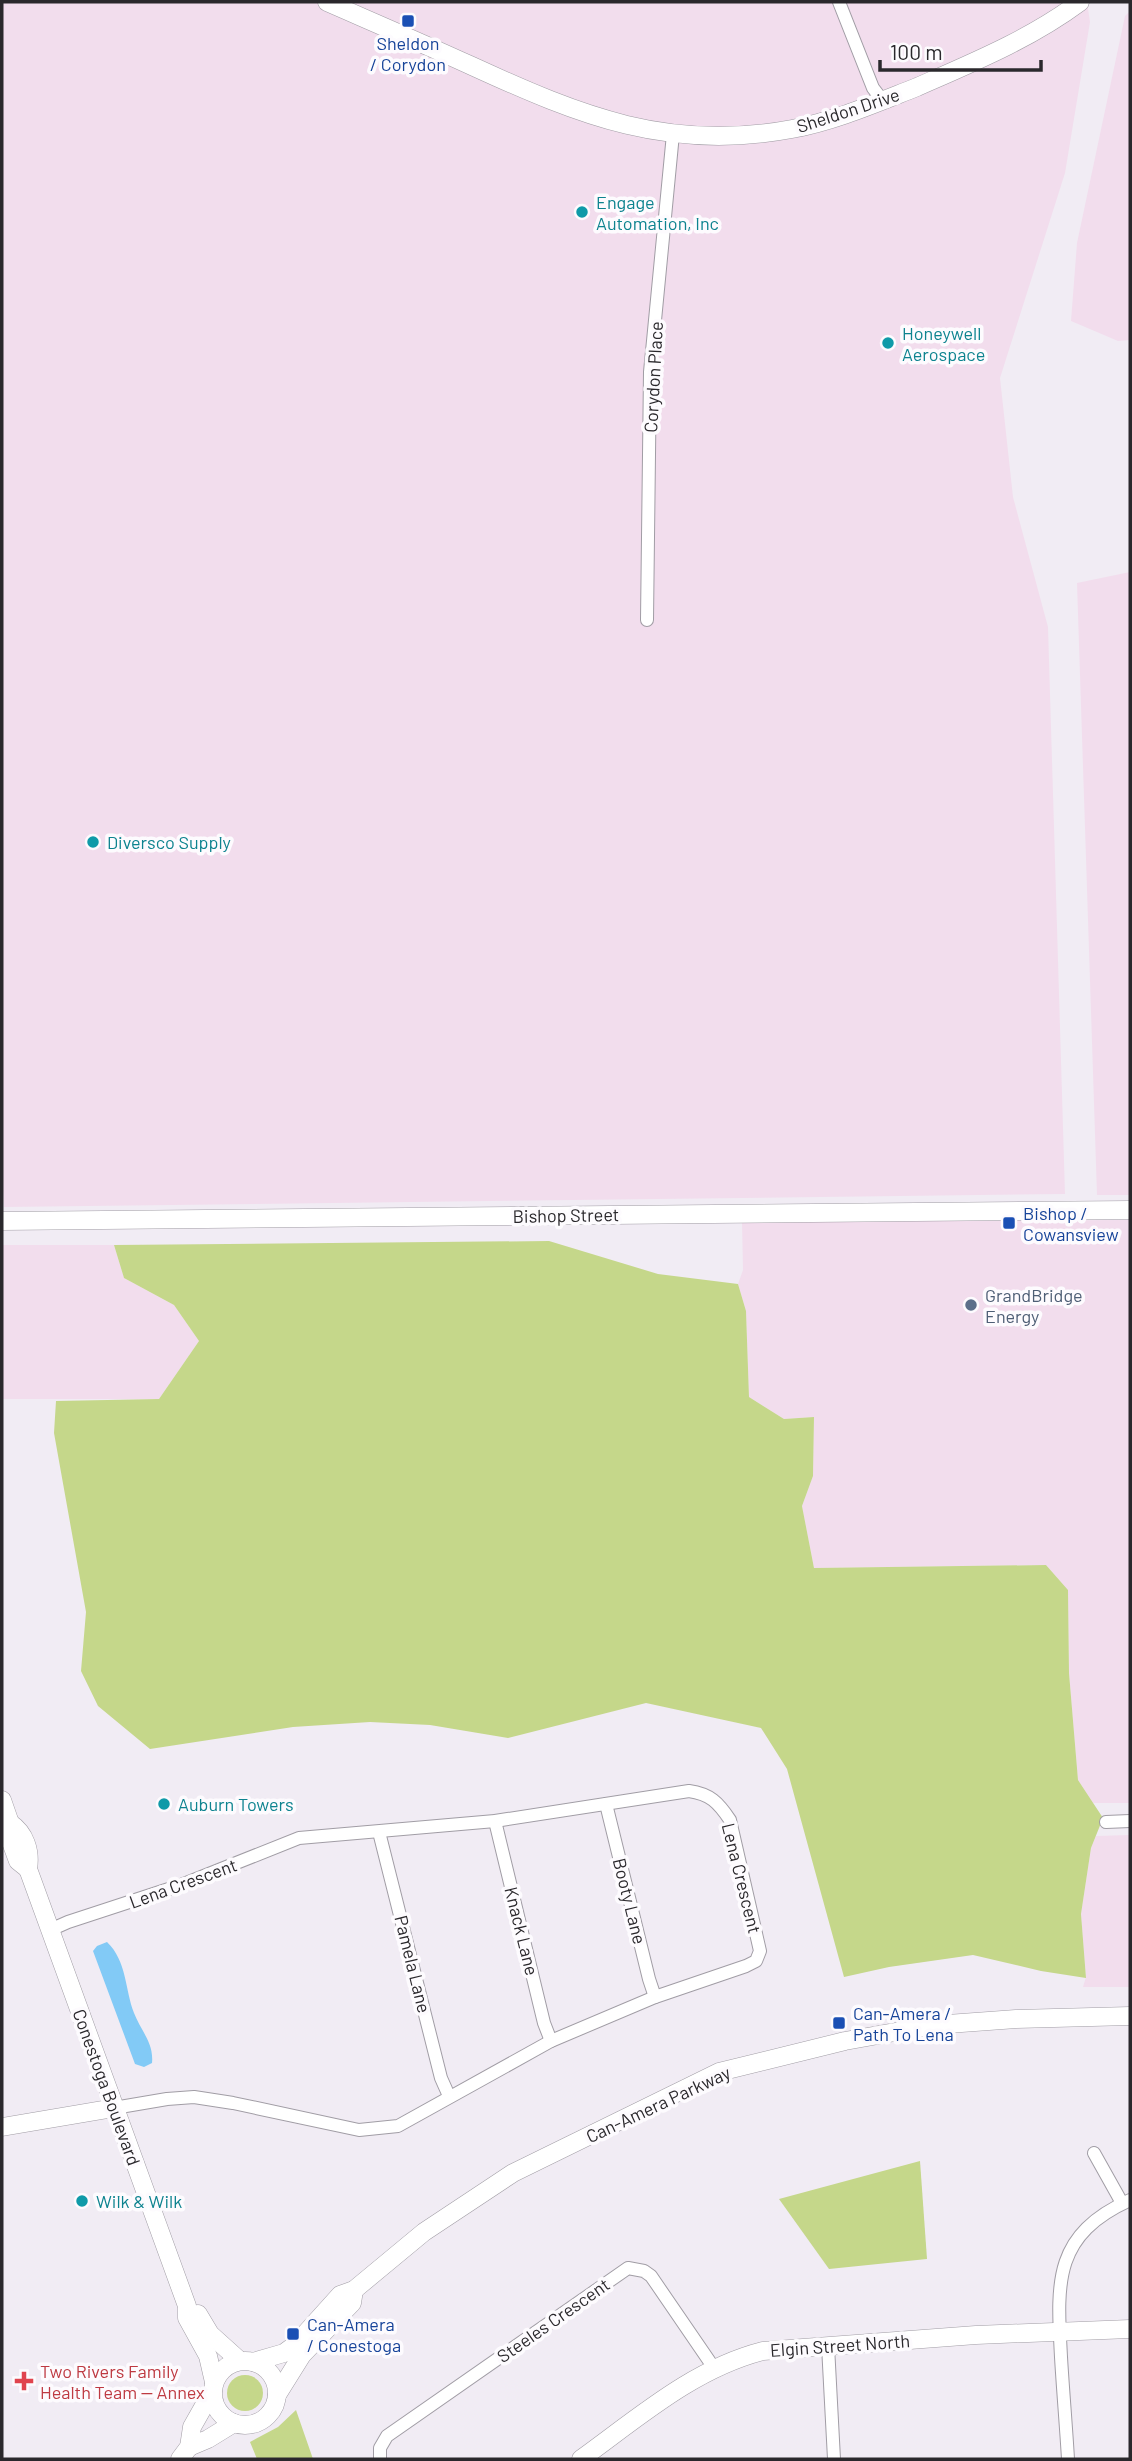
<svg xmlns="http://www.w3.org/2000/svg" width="1132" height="2461" font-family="Barlow,sans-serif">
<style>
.industrial{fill:#f2dded}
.green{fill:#c5d78a}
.water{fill:#82caf6}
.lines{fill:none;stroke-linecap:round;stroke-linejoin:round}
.street-casing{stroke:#a19da5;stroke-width:14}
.secondary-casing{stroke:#a19da5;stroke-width:19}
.street{stroke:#fff;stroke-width:12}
.secondary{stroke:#fff;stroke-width:18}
.transit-dot{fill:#1a4fb4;stroke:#fdfbfe;stroke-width:2.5}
.culture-dot{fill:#0f9aa8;stroke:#fdfbfe;stroke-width:2.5}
.service-dot{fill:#5c6f8a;stroke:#fdfbfe;stroke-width:2.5}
.health-dot{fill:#e0444e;stroke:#fdfbfe;stroke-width:2.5}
.labels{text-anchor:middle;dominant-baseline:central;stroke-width:7;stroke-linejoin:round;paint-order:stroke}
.transit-label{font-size:18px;fill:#164399;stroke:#fdfbfe;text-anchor:start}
.street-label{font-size:18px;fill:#2a282c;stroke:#fdfbfe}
.culture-label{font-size:18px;fill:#0d838f;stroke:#fdfbfe;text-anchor:start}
.service-label{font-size:18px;fill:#4e5e75;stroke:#fdfbfe;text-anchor:start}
.health-label{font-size:18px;fill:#be3a42;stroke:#fdfbfe;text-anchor:start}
</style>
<rect width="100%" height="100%" fill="#f1ecf4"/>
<g class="industrial">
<polygon points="2,2 1087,2 1090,22 1065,173 1000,378 1013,497 1048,627 1065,1194 4,1207 2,1176"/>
<polygon points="1130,11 1130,340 1118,341 1071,321 1077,243 1125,16"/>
<polygon points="1130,572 1130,1195 1097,1195 1077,583"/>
<polygon points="1130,1220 1130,1803 1093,1803 1078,1780 1069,1673 1068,1590 1046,1565 814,1568 802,1506 813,1476 814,1417 784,1419 749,1397 746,1311 738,1284 743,1270 742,1222"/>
<polygon points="2,1245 114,1245 124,1278 174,1305 199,1341 159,1399 2,1399"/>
<polygon points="1130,1835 1130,1987 1083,1987 1086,1977 1081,1914 1091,1848 1096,1836"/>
</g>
<g class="green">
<polygon points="549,1241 658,1274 738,1284 746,1311 749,1397 784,1419 814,1417 813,1476 802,1506 814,1568 1046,1565 1068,1590 1069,1673 1078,1780 1103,1818 1091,1848 1081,1914 1086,1978 1041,1971 973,1955 889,1967 844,1977 787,1769 761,1728 646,1703 508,1738 430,1725 370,1722 293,1727 150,1749 98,1706 81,1671 86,1612 54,1433 56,1401 159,1399 199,1341 174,1305 124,1278 114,1245"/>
<polygon points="920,2161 927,2259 829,2269 779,2199"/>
<circle cx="245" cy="2393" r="18"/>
<polygon points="296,2410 313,2459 257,2459 250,2442 278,2427"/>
</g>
<path class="water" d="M107,1942C127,1961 125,1990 134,2013C141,2031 154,2043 152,2063L144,2067L135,2064L93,1951L97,1946Z"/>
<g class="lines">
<defs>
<g id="street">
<polyline points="839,2 873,88 883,101"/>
<polyline points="647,620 650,372 673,134"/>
<polyline points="606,1804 649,1979 655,1997"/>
<polyline points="495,1821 544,2023 551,2041"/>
<polyline points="1106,1822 1130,1821"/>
<polyline points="379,1832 441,2078 449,2096"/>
<path d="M50,1930L68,1922L181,1885L299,1838L495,1821L689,1791C710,1794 718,1802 730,1820L760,1951L756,1961L746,1966L655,1997L551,2041L398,2126L359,2130L233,2103L194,2097L167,2099L114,2108"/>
<polyline points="1094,2153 1122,2203"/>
<polyline points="828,2346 834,2459"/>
<polyline points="380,2459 380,2448 387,2436 628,2268 644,2271 651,2276 714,2368"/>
<path d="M1068,2459C1066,2425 1063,2391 1061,2357C1057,2282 1053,2235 1130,2200"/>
</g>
<g id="secondary">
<path d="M327,2C375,23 424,44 472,66C581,116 669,152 792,129C835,121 876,103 917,87C974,62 1030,39 1080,2"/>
<polyline points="2,1221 1130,1210"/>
<polyline points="2,1800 10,1823 8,1834 18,1861 28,1869"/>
<path d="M10,1823C25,1833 31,1851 28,1869L187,2306V2318L208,2356L214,2382"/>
<polyline points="2,2127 114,2108"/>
<polyline points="198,2314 210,2334 240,2361"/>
<circle cx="245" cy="2393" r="32"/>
<polyline points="253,2362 284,2353 295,2345 340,2295 354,2290 424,2232 513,2173 719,2072 845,2041 934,2025 1016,2019 1130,2016"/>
<polyline points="277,2395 302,2355 352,2303 354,2290"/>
<polyline points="189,2447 208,2439 234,2423"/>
<polyline points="180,2459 189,2447 192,2427 213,2390"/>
<path d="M581,2459C638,2418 693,2369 763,2351L976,2335L1130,2329"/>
</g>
</defs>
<use href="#street" class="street-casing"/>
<use href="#secondary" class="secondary-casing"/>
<use href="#street" class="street"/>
<use href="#secondary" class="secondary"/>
</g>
<g class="transit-dot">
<rect x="401" y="14" width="14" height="14" rx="3.5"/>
<rect x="1002" y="1216" width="14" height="14" rx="3.5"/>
<rect x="832" y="2016" width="14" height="14" rx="3.5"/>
<rect x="286" y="2327" width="14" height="14" rx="3.5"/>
</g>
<g class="culture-dot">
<circle cx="582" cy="212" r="7"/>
<circle cx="888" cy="343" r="7"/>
<circle cx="93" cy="842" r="7"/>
<circle cx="164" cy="1804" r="7"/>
<circle cx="82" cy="2201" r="7"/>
</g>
<circle class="service-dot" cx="971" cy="1305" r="7"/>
<path class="health-dot" d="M20.5 2370.5h7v7h7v7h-7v7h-7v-7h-7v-7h7z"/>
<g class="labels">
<g class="transit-label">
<text x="408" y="43" text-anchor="middle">Sheldon<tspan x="408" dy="21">/ Corydon</tspan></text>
<text x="1023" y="1213">Bishop /<tspan x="1023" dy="21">Cowansview</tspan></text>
<text x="853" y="2013">Can-Amera /<tspan x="853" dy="21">Path To Lena</tspan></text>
<text x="307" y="2324">Can-Amera<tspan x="307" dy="21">/ Conestoga</tspan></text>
</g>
<g class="street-label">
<text transform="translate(848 110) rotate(-18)">Sheldon Drive</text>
<text transform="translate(653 377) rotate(-87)">Corydon Place</text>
<text transform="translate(566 1215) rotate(-1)">Bishop Street</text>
<text transform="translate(742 1878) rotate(76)">Lena Crescent</text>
<text transform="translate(183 1883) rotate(-20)">Lena Crescent</text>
<text transform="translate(630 1901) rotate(76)">Booty Lane</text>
<text transform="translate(522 1931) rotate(76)">Knack Lane</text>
<text transform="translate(413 1964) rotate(76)">Pamela Lane</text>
<text transform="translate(107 2087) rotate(70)">Conestoga Boulevard</text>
<text transform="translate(658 2104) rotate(-25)">Can-Amera Parkway</text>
<text transform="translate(553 2320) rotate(-35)">Steeles Crescent</text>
<text transform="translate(840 2345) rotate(-4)">Elgin Street North</text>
</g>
<g class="culture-label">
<text x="596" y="202">Engage<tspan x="596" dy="21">Automation, Inc</tspan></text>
<text x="902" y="333">Honeywell<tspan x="902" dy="21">Aerospace</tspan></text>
<text x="107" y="842">Diversco Supply</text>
<text x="178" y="1804">Auburn Towers</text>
<text x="96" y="2201">Wilk &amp; Wilk</text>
</g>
<g class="service-label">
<text x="985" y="1295">GrandBridge<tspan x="985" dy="21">Energy</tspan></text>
</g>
<g class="health-label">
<text x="40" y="2371">Two Rivers Family<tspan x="40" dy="21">Health Team -- Annex</tspan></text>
</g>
</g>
<rect width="1132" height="2461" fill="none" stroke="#2a282c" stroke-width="7"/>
<path d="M880 60v10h161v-10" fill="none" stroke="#2a282c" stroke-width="3.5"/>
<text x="890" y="60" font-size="21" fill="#2a282c" stroke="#fdfbfe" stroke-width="5" paint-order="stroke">100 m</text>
</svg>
